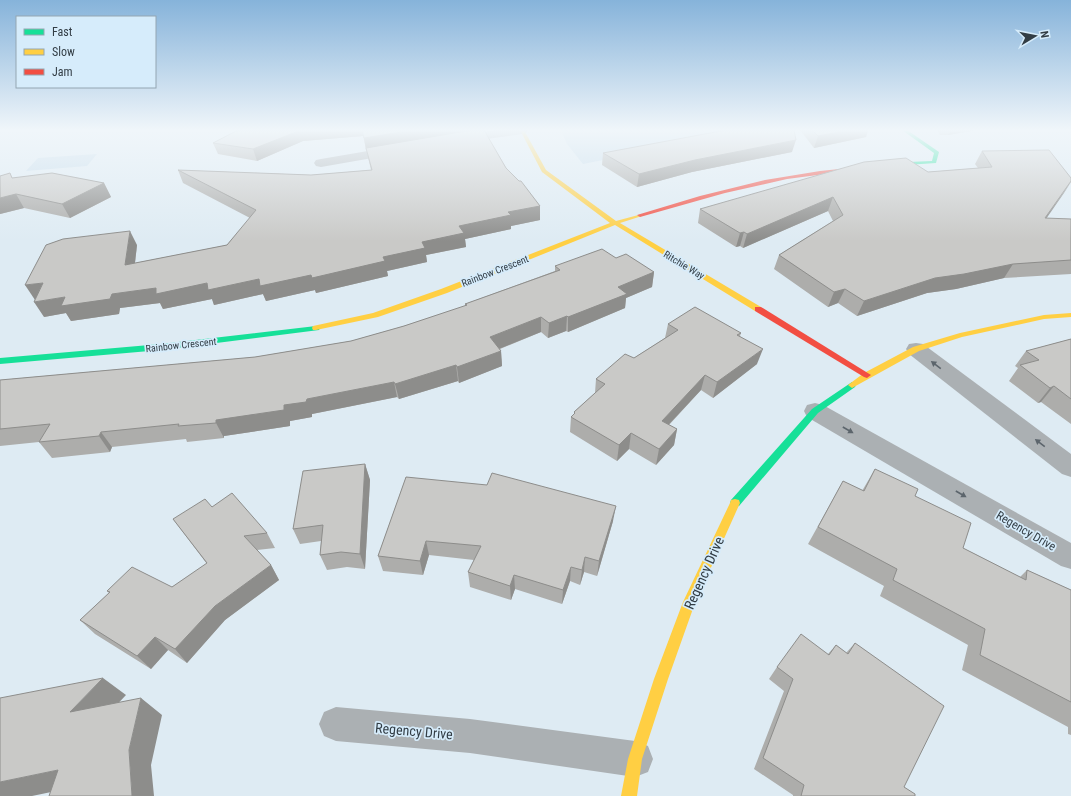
<svg xmlns="http://www.w3.org/2000/svg" width="1071" height="796" font-family="'Roboto Condensed',sans-serif">
<style>
.green{fill:#c5dbea}
.lines{fill:none;stroke-linecap:round;stroke-linejoin:round}
.street{fill:#abb0b3;fill-rule:evenodd}
.fast{fill:#16e098;fill-rule:evenodd}
.slow{fill:#ffcf43;fill-rule:evenodd}
.jam{fill:#f24e42;fill-rule:evenodd}
.wall{fill:#adadab}
.shaded-wall{fill:#8d8d8b}
.building{fill:#c9c9c7;stroke:#8d8d8b}
.oneway{fill:#5c656c}
.labels{text-anchor:middle;dominant-baseline:central;stroke-width:3.5;stroke-linejoin:round;paint-order:stroke}
.far-street-label{font-size:10px;fill:#323d45;stroke:#d6ecfb}
.street-label{font-size:12px;fill:#323d45;stroke:#d6ecfb}
.near-street-label{font-size:14px;fill:#323d45;stroke:#d6ecfb}
</style>
<rect width="100%" height="100%" fill="#deebf3"/>
<g class="green">
<polygon points="561,130 787,130 698,141 583,164 567,144"/>
<polygon points="97,154 87,166 26,171 38,158"/>
</g>
<g class="lines">
<g class="street">
<polygon points="498,130 528,130 526,133 522,134 457,143 453,142 451,139 453,136 457,135"/>
<polygon points="397,146 401,147 403,150 401,153 321,167 316,166 314,163 316,160 321,159"/>
<polygon points="916,343 923,344 1071,454 1071,477 1062,474 909,354 906,349 909,344"/>
<polygon points="815,403 823,405 1071,543 1071,569 1061,566 807,417 804,411 807,405"/>
<polygon points="336,707 470,719 635,741 648,746 653,759 648,772 635,777 470,753 336,741 324,736 319,724 324,712"/>
</g>
<g class="fast">
<polygon points="902,130 907,130 939,152 936,163 906,165 905,164 908,162 932,161 934,153"/>
<polygon points="316,326 320,328 319,330 161,350 0,364 0,358 161,344"/>
<polygon points="852,382 855,383 856,385 855,387 818,413 739,506 735,507 731,506 730,503 731,500 812,409"/>
</g>
<g class="slow">
<polygon points="520,130 524,130 546,170 616,221 642,214 642,216 620,223 761,307 761,311 755,311 615,225 447,293 378,317 316,330 313,330 312,328 313,326 373,313 441,289 610,223 542,172"/>
<polygon points="1071,313 1071,317 1044,319 962,337 919,351 852,388 848,385 864,373 913,347 960,333 1044,315"/>
<polygon points="735,499 739,500 740,503 695,603 668,679 642,759 637,796 621,796 628,759 654,679 683,602 730,503 731,500"/>
</g>
<g class="jam">
<polygon points="908,162 911,164 910,165 833,173 787,179 725,193 640,217 637,215 700,196 765,180 820,171"/>
<polygon points="755,307 761,307 871,375 867,378 864,377 755,311"/>
</g>
</g>
<g class="wall">
<polygon points="238,130 484,130 506,168 540,206 540,220 511,226 511,229 465,239 466,247 426,255 427,262 387,271 388,276 316,293 315,290 266,301 263,294 214,305 212,299 163,309 160,303 120,308 119,314 71,321 66,313 44,317 137,245 135,263 227,245 250,218 183,183 178,170 311,175 371,170 363,136 303,141 257,161 218,154 213,143"/>
<polygon points="800,130 868,130 866,137 814,148"/>
<polygon points="937,130 976,130 948,135 940,135"/>
<polygon points="982,151 1071,182 1046,218 1071,219 1071,274 1004,278 956,289 927,293 857,316 838,303 828,307 774,269 779,255 833,221 828,211 743,248 740,246 736,247 698,223 700,209 928,172 978,168 975,164"/>
<polygon points="792,152 692,172 637,187 602,165 603,153"/>
<polygon points="13,178 104,183 111,197 70,218 24,208 0,214"/>
<polygon points="616,258 654,272 652,287 626,298 625,308 568,332 566,331 548,338 541,332 500,349 501,351 502,366 459,383 458,381 399,399 397,397 312,414 312,417 290,421 290,426 224,436 224,438 187,442 186,439 112,447 110,452 52,458 39,442 0,446 0,380 255,357 351,341 404,326 466,306 465,304 555,271 555,266"/>
<polygon points="668,324 741,333 740,336 757,364 713,398 701,390 669,425 677,429 674,445 656,465 629,449 617,461 570,432 571,417 574,414 574,412 595,393 596,379 634,358 665,338"/>
<polygon points="1071,339 1071,424 1041,402 1038,403 1009,381 1018,368 1015,366 1026,351"/>
<polygon points="365,464 370,480 365,569 347,567 327,570 320,555 321,541 300,544 293,529"/>
<polygon points="875,469 915,496 963,548 1020,577 1027,570 1071,590 1071,735 1068,734 1068,727 962,670 968,645 880,596 884,586 808,544 843,481 862,491"/>
<polygon points="406,477 613,521 597,576 584,572 580,585 570,581 562,604 515,589 511,600 470,587 468,572 474,560 429,555 423,575 383,571 378,556"/>
<polygon points="212,507 267,533 275,548 257,550 271,565 279,580 225,620 187,663 168,650 151,669 95,634 80,620 109,593 107,591 172,587 207,564 173,519"/>
<polygon points="855,643 904,787 915,796 793,796 793,795 754,769 784,691 769,679 777,667 828,654 836,645 846,653"/>
</g>
<g class="shaded-wall">
<polygon points="300,130 362,130 363,136 303,141 257,161 253,149"/>
<polygon points="414,130 478,130 366,150 364,138"/>
<polygon points="850,130 868,130 866,137 814,148 818,136"/>
<polygon points="951,130 976,130 948,135"/>
<polygon points="796,140 792,152 692,172 637,187 639,174 695,160"/>
<polygon points="1071,182 1064,193 1037,232 1045,218"/>
<polygon points="104,183 111,197 70,218 62,204"/>
<polygon points="16,194 24,208 0,214 0,198"/>
<polygon points="833,197 828,211 743,248 747,234"/>
<polygon points="540,206 540,220 511,226 511,229 465,239 466,247 426,255 427,262 387,271 388,276 316,293 315,290 266,301 263,294 214,305 212,299 163,309 160,303 120,308 119,314 71,321 66,313 44,317 34,302 65,297 112,294 156,288 259,279 383,257 422,242 459,226 508,212"/>
<polygon points="130,231 137,245 133,279 125,265"/>
<polygon points="744,232 740,246 736,247 740,233"/>
<polygon points="1013,264 1004,278 956,289 927,293 857,316 864,301 935,278"/>
<polygon points="654,272 652,287 626,298 625,308 568,332 568,317 618,287"/>
<polygon points="43,283 35,300 25,285"/>
<polygon points="845,289 838,303 828,307 834,292"/>
<polygon points="567,316 566,331 548,338 549,323"/>
<polygon points="541,317 541,332 491,352 490,337"/>
<polygon points="763,349 757,364 713,398 717,382"/>
<polygon points="501,351 502,366 459,383 457,367"/>
<polygon points="456,365 458,381 399,399 395,384"/>
<polygon points="705,375 701,390 658,436 662,421"/>
<polygon points="394,382 397,397 312,414 312,417 290,421 290,426 224,436 224,438 216,423 216,420 284,405 307,399"/>
<polygon points="1054,386 1041,402 1038,403 1050,388"/>
<polygon points="677,429 674,445 656,465 659,449"/>
<polygon points="101,432 112,447 110,452 99,436"/>
<polygon points="631,433 629,449 617,461 619,445"/>
<polygon points="365,464 370,480 365,569 360,554"/>
<polygon points="616,506 613,521 597,576 599,561"/>
<polygon points="426,541 429,555 423,575 420,561"/>
<polygon points="585,557 584,572 580,585 582,570"/>
<polygon points="271,565 279,580 225,620 187,663 175,649 215,606"/>
<polygon points="571,567 570,581 562,604 563,590"/>
<polygon points="514,575 515,589 511,600 510,586"/>
<polygon points="155,637 168,650 151,669 137,656"/>
<polygon points="103,678 126,695 94,729 70,712"/>
<polygon points="141,698 162,715 151,765 154,796 132,796 129,750"/>
<polygon points="58,770 85,785 32,796 0,796 0,782"/>
</g>
<g class="building">
<polygon points="238,130 301,130 253,149 213,143"/>
<polygon points="362,130 414,130 364,138"/>
<polygon points="472,130 484,130 506,168 519,181 521,181 540,206 508,212 511,215 459,226 464,233 422,242 425,248 383,257 385,261 312,278 311,275 260,286 259,279 208,290 207,283 156,294 156,288 112,294 110,299 61,306 65,297 34,302 43,283 25,285 46,245 63,239 130,231 125,265 227,245 256,210 178,170 311,175 372,170 366,148"/>
<polygon points="726,130 794,130 796,140 695,160 639,174 603,153"/>
<polygon points="812,130 850,130 818,136"/>
<polygon points="1049,150 1071,178 1071,181 1045,218 1071,219 1071,260 1013,264 964,274 935,278 864,301 845,289 834,292 779,255 843,215 833,197 747,234 744,232 740,233 700,209 864,162 906,158 928,172 992,167 982,151"/>
<polygon points="10,173 12,178 52,173 104,183 62,204 16,194 0,198 0,176"/>
<polygon points="602,249 616,258 626,254 654,272 618,287 627,294 568,317 567,316 549,323 541,317 490,337 501,351 457,367 456,365 395,384 394,382 307,399 306,402 284,405 284,410 216,420 216,423 178,426 179,424 101,432 99,436 39,442 50,424 0,429 0,380 255,357 351,341 404,326 467,305 465,304 560,270 555,266"/>
<polygon points="695,307 741,333 737,335 763,349 717,382 705,375 662,421 677,429 659,449 631,433 619,445 571,417 575,413 574,412 605,384 596,379 625,354 634,358 678,330 668,324"/>
<polygon points="1071,339 1071,399 1054,386 1050,388 1020,365 1039,360 1026,351"/>
<polygon points="365,464 360,554 341,552 320,555 323,525 293,529 303,471"/>
<polygon points="875,469 918,489 915,496 971,523 963,548 1026,580 1027,570 1071,590 1071,702 980,655 985,629 893,580 897,569 818,527 843,481 864,491"/>
<polygon points="492,473 616,506 599,561 585,557 582,570 571,567 563,590 514,575 510,586 468,572 481,546 426,541 420,561 378,556 406,477 487,485"/>
<polygon points="232,493 267,533 244,536 271,565 215,606 175,649 155,637 137,656 80,620 110,592 107,591 132,567 172,587 207,563 173,519 205,499 212,507"/>
<polygon points="801,634 829,655 836,645 848,654 855,643 944,706 904,787 915,794 915,796 801,796 804,785 763,758 793,679 777,667"/>
<polygon points="103,678 70,712 141,698 129,750 132,796 49,796 58,770 0,782 0,698"/>
</g>
<defs><path id="oneway-solid" d="M-6-.8H1V-3.2L6.5 0L1 3.2V.8H-6Z"/></defs>
<g class="oneway">
<use href="#oneway-solid" transform="translate(936 365) rotate(-143)"/>
<use href="#oneway-solid" transform="translate(848 430) rotate(30)"/>
<use href="#oneway-solid" transform="translate(1040 443) rotate(-143)"/>
<use href="#oneway-solid" transform="translate(961 494) rotate(30)"/>
</g>
<linearGradient id="sky" x2="0" y2="1"><stop stop-color="#86b3da"/><stop offset="0.54" stop-color="#f0f6fa"/><stop offset="1" stop-color="#f0f6fa" stop-opacity="0"/></linearGradient>
<rect width="1071" height="241" fill="url(#sky)"/>
<g class="labels">
<g class="far-street-label">
<text transform="translate(684 265) rotate(31)">Ritchie Way</text>
<text transform="translate(495 271) rotate(-21)">Rainbow Crescent</text>
<text transform="translate(181 345) rotate(-6)">Rainbow Crescent</text>
</g>
<g class="street-label">
<text transform="translate(1026 531) rotate(30)">Regency Drive</text>
</g>
<g class="near-street-label">
<text transform="translate(704 573) rotate(-66)">Regency Drive</text>
<text transform="translate(414 731) rotate(5)">Regency Drive</text>
</g>
</g>
<rect x="16" y="16" width="140" height="72" fill="#d6ecfb" stroke="#94a6b2"/>
<rect x="24" y="29" width="20" height="6" fill="#16e098" stroke="#94a6b2"/>
<text x="52" y="36" font-size="12" fill="#323d45">Fast</text>
<rect x="24" y="49" width="20" height="6" fill="#ffcf43" stroke="#94a6b2"/>
<text x="52" y="56" font-size="12" fill="#323d45">Slow</text>
<rect x="24" y="69" width="20" height="6" fill="#f24e42" stroke="#94a6b2"/>
<text x="52" y="76" font-size="12" fill="#323d45">Jam</text>
<g transform="translate(1035 36) rotate(80)" stroke="#d6ecfb" stroke-width="3" paint-order="stroke">
<path d="M0-3L7 15L0 10L-7 15Z" fill="#323d45"/>
<text y="-6" font-size="11" font-weight="bold" text-anchor="middle" fill="#323d45">N</text>
</g>
</svg>
